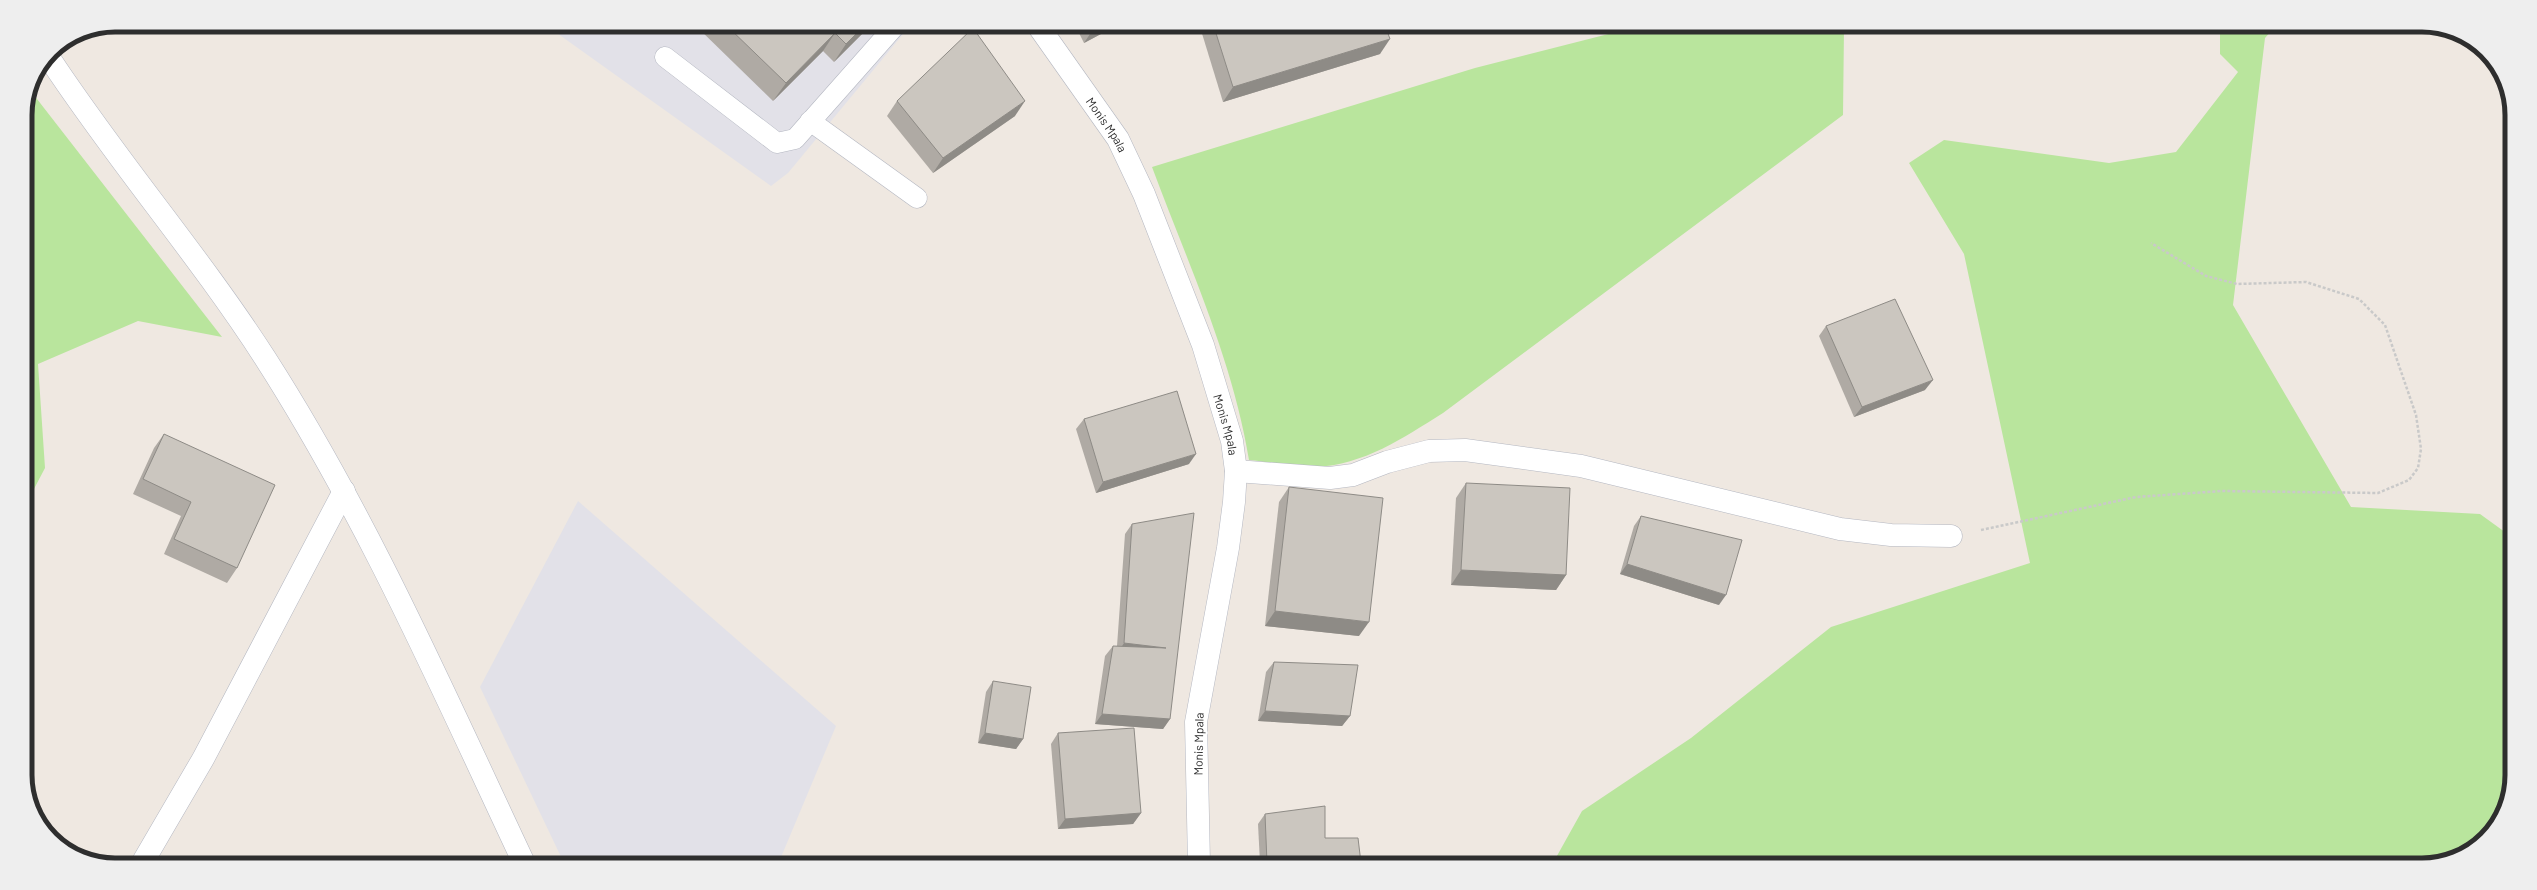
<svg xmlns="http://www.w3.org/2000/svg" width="2537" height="890" font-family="Barlow,sans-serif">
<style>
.industrial{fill:#e2e1e8}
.green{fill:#b9e59d}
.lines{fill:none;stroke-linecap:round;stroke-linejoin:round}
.lane-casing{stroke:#b4b7c1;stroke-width:21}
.street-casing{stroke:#b4b7c1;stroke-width:23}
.secondary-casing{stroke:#b4b7c1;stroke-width:23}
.path{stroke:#c9c9c9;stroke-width:2.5;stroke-dasharray:3 2;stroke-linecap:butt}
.lane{stroke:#fff;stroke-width:20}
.street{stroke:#fff;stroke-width:22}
.secondary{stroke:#fff;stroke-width:22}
.wall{fill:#afaaa4}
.shaded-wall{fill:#8e8b86}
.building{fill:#cbc6bf;stroke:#8e8b86}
.labels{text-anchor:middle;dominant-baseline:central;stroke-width:4;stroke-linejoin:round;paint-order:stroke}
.street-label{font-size:12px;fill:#2e2e2e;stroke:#fff}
.rim{fill:none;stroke:#2e2e2e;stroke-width:5}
</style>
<rect width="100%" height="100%" fill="#efe8e1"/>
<g class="industrial">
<polygon points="547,26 909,27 788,173 771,186"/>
<polygon points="578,501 836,726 779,862 563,861 480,687"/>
</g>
<g class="green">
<path d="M1632,28H1844L1843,115L1443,413C1403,438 1364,465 1315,467C1294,468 1270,462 1249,460C1233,360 1187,261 1152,167L1475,68Z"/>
<polygon points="2220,29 2273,29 2265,38 2233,305 2351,507 2480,514 2509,535 2507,804 2477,847 2423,865 1553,863 1582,811 1691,738 1831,627 2030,563 1964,254 1909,163 1944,140 2109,163 2176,152 2238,72 2220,54"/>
<polygon points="30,90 222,337 138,321 38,364 45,468 25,506 25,109"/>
</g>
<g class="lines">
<defs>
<g id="lane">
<polyline points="665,57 777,143 795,139 894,27"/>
<polyline points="810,121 917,198"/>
</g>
<g id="street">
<path id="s1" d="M1039,27L1118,139L1144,194L1203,345L1232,441L1236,471L1234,502L1228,548L1196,722L1199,863"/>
<polyline points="1236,471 1330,478 1353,475 1387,462 1429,451 1465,450 1581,466 1840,529 1891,535 1951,536"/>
<polyline points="144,860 203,759 344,491"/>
</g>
<path id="secondary" d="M48,56C116,160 198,254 265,358C367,517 443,691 523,861"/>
</defs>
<use href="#lane" class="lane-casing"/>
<use href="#street" class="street-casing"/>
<use href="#secondary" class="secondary-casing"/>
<polyline class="path" points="1981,530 2136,497 2222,491 2378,493 2409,480 2418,468 2421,449 2416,415 2385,325 2359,299 2306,282 2237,284 2206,276 2151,243"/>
<use href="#lane" class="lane"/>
<use href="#street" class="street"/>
<use href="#secondary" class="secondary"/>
</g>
<g class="wall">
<polygon points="604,26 618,26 612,33"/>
<polygon points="696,26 869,27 834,62 823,51 773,101"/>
<polygon points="1076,27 1114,27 1084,43"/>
<polygon points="1200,27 1386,28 1380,54 1223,102"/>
<polygon points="897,101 1015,116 933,173 887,116"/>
<polygon points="1826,326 1925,390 1854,417 1819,336"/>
<polygon points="1084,419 1189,464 1096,493 1076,429"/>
<polygon points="164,434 237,568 227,583 164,554 181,516 133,494 154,448"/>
<polygon points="1466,483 1566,575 1556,590 1451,585 1456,498"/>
<polygon points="1289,487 1359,636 1265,626 1279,502"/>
<polygon points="1641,516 1719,605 1620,574 1634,526"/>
<polygon points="1132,524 1170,719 1163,729 1095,724 1105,656 1113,646 1117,646 1125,534"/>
<polygon points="1274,662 1350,716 1342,726 1258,721 1266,672"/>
<polygon points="993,681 1023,739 1016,749 978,743 986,692"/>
<polygon points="1058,733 1141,813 1133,824 1058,829 1051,744"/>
<polygon points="1265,814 1325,838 1361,863 1260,863 1258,824"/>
</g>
<g class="shaded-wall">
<polygon points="864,26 869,27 834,62 846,44"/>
<polygon points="1096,27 1114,27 1084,43 1094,28"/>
<polygon points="835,33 823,51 773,101 786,83"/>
<polygon points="1390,39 1380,54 1223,102 1233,87"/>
<polygon points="1025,101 1015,116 933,173 943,158"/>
<polygon points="1933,380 1925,390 1854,417 1862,407"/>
<polygon points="1196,454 1189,464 1096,493 1103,482"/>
<polygon points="1627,564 1726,595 1719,605 1620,574"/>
<polygon points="1461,570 1566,575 1556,590 1451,585"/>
<polygon points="1275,611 1369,622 1359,636 1265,626"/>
<polygon points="1124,643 1166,648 1117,654"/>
<polygon points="1265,711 1350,716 1342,726 1258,721"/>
<polygon points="1102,714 1170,719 1163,729 1095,724"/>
<polygon points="985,733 1023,739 1016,749 978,743"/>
<polygon points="1141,813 1133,824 1058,829 1065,819"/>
</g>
<g class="building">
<polygon points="727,26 864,26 846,44 835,33 786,83"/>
<polygon points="1214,27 1386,28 1390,39 1233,87"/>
<polygon points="973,28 1025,101 943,158 897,101"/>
<polygon points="1895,299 1933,380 1862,407 1826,326"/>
<polygon points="1177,391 1196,454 1103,482 1084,419"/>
<polygon points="164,434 275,485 237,568 174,539 191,502 143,479"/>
<polygon points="1466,483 1570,488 1566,575 1461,570"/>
<polygon points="1289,487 1383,498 1369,622 1275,611"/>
<polygon points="1194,513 1170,719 1102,714 1113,646 1166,648 1124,643 1132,524"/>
<polygon points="1641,516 1742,540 1726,595 1627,564"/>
<polygon points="1274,662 1358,665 1350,716 1265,711"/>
<polygon points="993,681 1031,687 1023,739 985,733"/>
<polygon points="1134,728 1141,813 1065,819 1058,733"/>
<polygon points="1325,806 1325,838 1358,838 1361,863 1267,863 1265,814"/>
</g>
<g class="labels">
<g class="street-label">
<text stroke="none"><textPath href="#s1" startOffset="119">Monis Mpala</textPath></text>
<text stroke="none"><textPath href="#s1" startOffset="443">Monis Mpala</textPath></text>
<text transform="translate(1198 744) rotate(-89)">Monis Mpala</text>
</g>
</g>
<path d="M0 0H2537V890H0ZM115 32H2422A83 83 0 0 1 2505 115V775A83 83 0 0 1 2422 858H115A83 83 0 0 1 32 775V115A83 83 0 0 1 115 32Z" fill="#eee" fill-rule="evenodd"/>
<path class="rim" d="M115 32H2422A83 83 0 0 1 2505 115V775A83 83 0 0 1 2422 858H115A83 83 0 0 1 32 775V115A83 83 0 0 1 115 32Z"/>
</svg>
